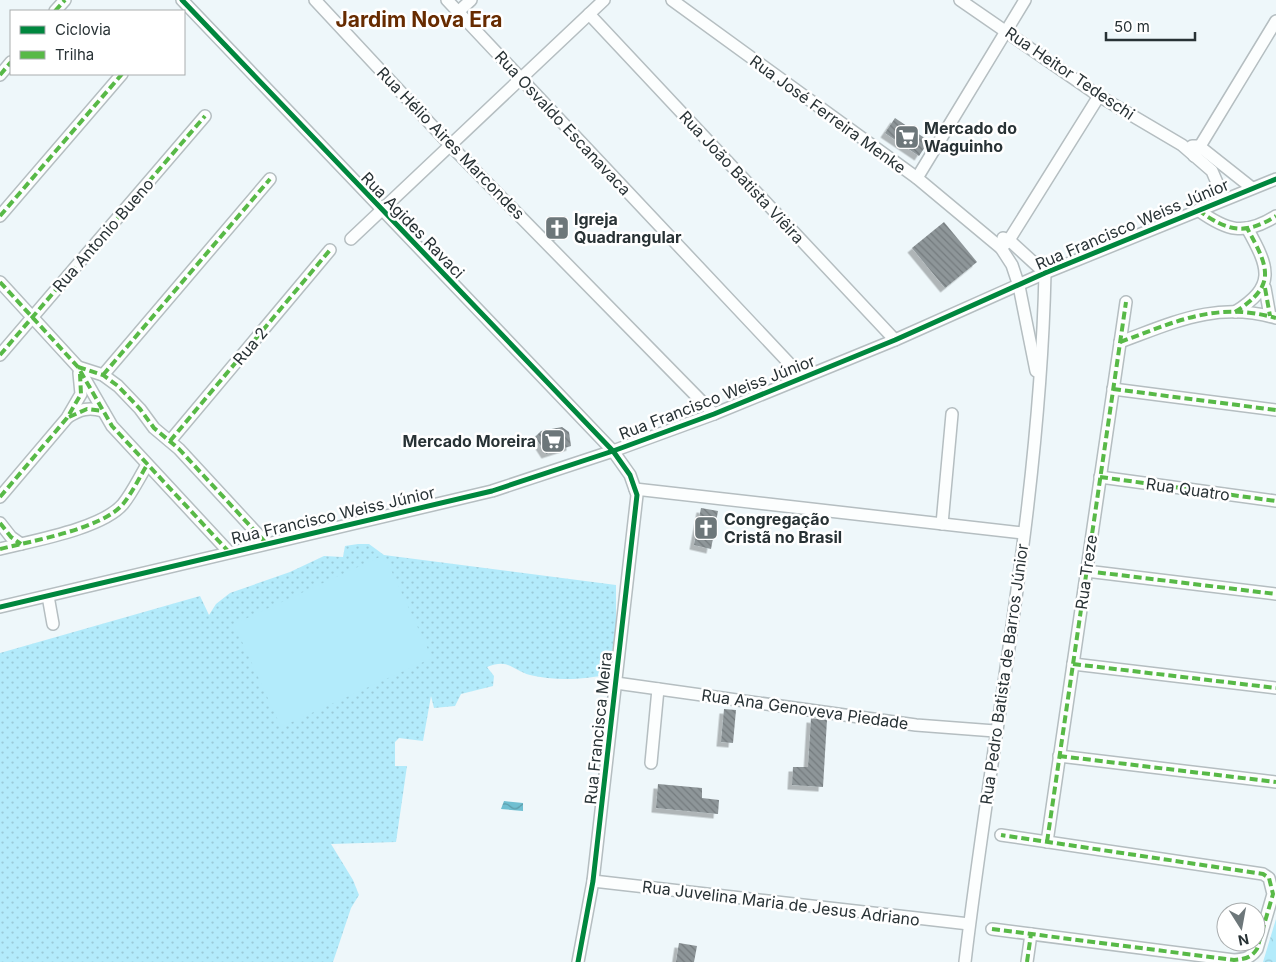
<svg xmlns="http://www.w3.org/2000/svg" width="1276" height="962" font-family="Inter,sans-serif">
<style>
.grass{fill:url(#grass-dots)}
.forest{fill:url(#forest-crowns)}
.garden{fill:#b3ebfb}
.water{fill:url(#water-waves)}
.building{fill:url(#building-back-hatch);filter:url(#shadow)}
.lines{fill:none;stroke-linecap:round;stroke-linejoin:round}
.minor-casing{stroke:#b5bec1;stroke-width:14}
.minor{stroke:#fcfefe;stroke-width:11}
.quiet{stroke:#58b947;stroke-width:4;stroke-dasharray:8 4;stroke-linecap:butt}
.cycleway-casing{stroke:#fff;stroke-width:8}
.cycleway{stroke:#00873e;stroke-width:5}
.labels{text-anchor:middle;dominant-baseline:central;stroke-width:5;stroke-linejoin:round;paint-order:stroke}
.street-label{font-size:16px;fill:#283235;stroke:#fff}
.poi-label{font-size:16px;font-weight:bold;fill:#283235;stroke:#fff;text-anchor:start}
.district-label{font-size:21px;font-weight:bold;fill:#672b00;stroke:#fff}
</style>
<defs>
<pattern id="grass-dots" width="8" height="8" patternUnits="userSpaceOnUse" patternTransform="scale(1.25)"><rect width="8" height="8" fill="#b3ebfb"/><path d="M2 2h.1M6 6h.1" fill="none" stroke="#9acad8" stroke-width="1.8" stroke-linecap="round"/></pattern>
<pattern id="forest-crowns" width="20" height="18" patternUnits="userSpaceOnUse" patternTransform="scale(1.25)"><rect width="20" height="18" fill="#b3ebfb"/><path d="M2 6a3 3 0 1 1 6 0M12 15a3 3 0 1 1 6 0" fill="none" stroke="#9acad8"/></pattern>
<pattern id="water-waves" width="16" height="10" patternUnits="userSpaceOnUse" patternTransform="scale(1.25)"><rect width="16" height="10" fill="#70bfd1"/><path d="M0 5q4-4 8 0t8 0" fill="none" stroke="#5c9caa"/></pattern>
<pattern id="building-back-hatch" width="6" height="6" patternUnits="userSpaceOnUse" patternTransform="scale(1.25)"><rect width="6" height="6" fill="#8e9699"/><path d="M-1 5l2 2M0 0l6 6M5-1l2 2" fill="none" stroke="#747b7e"/></pattern>
<filter id="shadow"><feDropShadow dx="-4.5" dy="4.5" stdDeviation="0" flood-color="#0004"/></filter>
</defs>
<rect width="100%" height="100%" fill="#eef7fa"/>
<path class="grass" d="M358,544H369L384,555L616,585V630L608,674C585,680 554,681 530,675C512,670 509,658 487,667L494,676L493,686L461,694L455,706L434,708L431,696L423,741L399,738L395,742V766H407L396,842L331,844L353,880L359,895L351,908L333,962H0V653L200,596L209,615L216,604L230,593L290,572L324,556L343,557L345,546Z"/>
<polygon class="forest" points="1276,919 1276,962 1263,962"/>
<polygon class="garden" points="384,555 432,658 281,727 234,624"/>
<polygon class="water" points="504,801 523,803 523,811 501,809"/>
<g class="building">
<polygon points="895,118 929,141 919,156 885,133"/>
<polygon points="559,217 568,227 555,240 546,230"/>
<polygon points="944,222 977,262 945,288 912,248"/>
<polygon points="562,427 569,432 571,446 546,454 535,437 541,431"/>
<polygon points="701,508 718,511 711,549 694,545"/>
<polygon points="724,709 736,710 733,743 721,742"/>
<polygon points="811,718 827,720 823,787 792,785 793,767 808,767"/>
<polygon points="658,784 702,788 702,798 719,800 718,814 656,808"/>
<polygon points="679,943 697,946 694,962 676,962"/>
</g>
<g class="lines">
<defs>
<g id="minor">
<polyline points="182,0 613,451 630,475 637,495 593,881 578,962"/>
<polyline points="315,0 451,146 714,414"/>
<polyline points="447,0 802,377"/>
<polyline points="672,0 917,178 1001,248 1012,265 1019,286 1036,371"/>
<polyline points="960,0 1099,96 1182,145 1212,171 1224,199"/>
<polyline points="55,11 65,0"/>
<polyline points="458,12 471,0"/>
<polyline points="589,14 895,340"/>
<polyline points="0,75 11,62"/>
<polyline points="1192,146 1199,146 1252,188"/>
<polyline points="1194,156 1276,21"/>
<polyline points="917,178 1025,0"/>
<path d="M1198,210C1227,231 1244,236 1276,216"/>
<polyline points="0,216 122,74"/>
<polyline points="1003,238 1009,240 1045,273"/>
<polyline points="351,239 604,0"/>
<polyline points="1001,248 1009,240 1099,96"/>
<polyline points="0,282 78,367 112,426 229,552"/>
<polyline points="1265,288 1270,316"/>
<path d="M1235,312C1276,286 1270,269 1247,228"/>
<path d="M1120,342C1175,322 1216,301 1276,318"/>
<polyline points="0,355 205,116"/>
<polyline points="78,367 103,375 118,386 140,409 154,428 179,449 266,543"/>
<polyline points="103,375 270,179"/>
<polyline points="1113,389 1276,410"/>
<path d="M68,417C80,409 89,407 103,411"/>
<polyline points="170,441 330,250"/>
<polyline points="1100,477 1276,501"/>
<polyline points="635,489 1023,533"/>
<polyline points="0,497 67,418 81,394 79,373"/>
<polyline points="0,523 11,537 21,544"/>
<polyline points="942,524 952,414"/>
<path d="M0,549C31,541 102,529 123,504C132,493 139,478 147,465"/>
<polyline points="1086,571 1276,594"/>
<polyline points="48,596 53,624"/>
<polyline points="0,607 492,491 613,451 714,414 895,340 1045,273 1276,179"/>
<polyline points="1073,664 1276,688"/>
<polyline points="616,683 916,725 995,731"/>
<polyline points="1059,756 1276,782"/>
<polyline points="651,763 658,689"/>
<polyline points="1047,842 1126,302"/>
<polyline points="593,881 969,924"/>
<path d="M992,929L1234,960C1245,959 1251,958 1257,949L1273,894L1269,878L1263,874L1001,835"/>
<path d="M965,962C992,733 1040,504 1045,273"/>
<polyline points="1027,962 1031,934"/>
</g>
</defs>
<use href="#minor" class="minor-casing"/>
<use href="#minor" class="minor"/>
<g class="quiet">
<polyline points="55,11 65,0"/>
<polyline points="0,75 11,62"/>
<path d="M1198,210C1227,231 1244,236 1276,216"/>
<polyline points="0,216 122,74"/>
<polyline points="0,282 78,367 112,426 229,552"/>
<polyline points="1265,288 1270,316"/>
<path d="M1235,312C1276,286 1270,269 1247,228"/>
<path d="M1120,342C1175,322 1216,301 1276,318"/>
<polyline points="0,355 205,116"/>
<polyline points="78,367 103,375 118,386 140,409 154,428 179,449 266,543"/>
<polyline points="103,375 270,179"/>
<polyline points="1113,389 1276,410"/>
<polyline points="69,417 87,409 103,411"/>
<polyline points="170,441 330,250"/>
<polyline points="1100,477 1276,501"/>
<polyline points="0,497 67,418 81,394 80,374"/>
<polyline points="0,523 11,537 21,544"/>
<path d="M0,549C31,541 102,529 123,504C132,493 139,478 147,465"/>
<polyline points="1086,571 1276,594"/>
<polyline points="1073,664 1276,688"/>
<polyline points="1059,756 1276,782"/>
<polyline points="1047,842 1126,302"/>
<path d="M992,929L1234,960C1245,959 1251,958 1257,949L1273,894L1269,878L1263,874L1001,835"/>
<polyline points="1027,962 1031,934"/>
</g>
<defs>
<g id="cycleway">
<polyline points="182,0 613,451 630,475 637,495 593,881 578,962"/>
<polyline points="0,607 492,491 613,451 714,414 895,340 1045,273 1276,179"/>
</g>
</defs>
<use href="#cycleway" class="cycleway-casing"/>
<use href="#cycleway" class="cycleway"/>
</g>
<defs>
<symbol id="supermarket-square" viewBox="-11 -11 22 22"><rect x="-9" y="-9" width="18" height="18" rx="4" fill="#6d777a" stroke="#fff"/><path d="M-6-5.5h2.5l.6 2H6L4.5 2H-2.5L-4.4-4H-6ZM-1.5 3.2a1.3 1.3 0 1 0 .1 0ZM3 3.2a1.3 1.3 0 1 0 .1 0Z" fill="#fff"/></symbol>
<symbol id="church-square" viewBox="-11 -11 22 22"><rect x="-9" y="-9" width="18" height="18" rx="4" fill="#6d777a" stroke="#fff"/><path d="M-1.2-6h2.4v3.5h3.3v2.4h-3.3V6h-2.4V-.1h-3.3v-2.4h3.3Z" fill="#fff"/></symbol>
</defs>
<g fill-rule="evenodd">
<use href="#supermarket-square" x="893" y="123" width="28" height="28"/>
<use href="#church-square" x="543" y="214" width="28" height="28"/>
<use href="#supermarket-square" x="539" y="427" width="28" height="28"/>
<use href="#church-square" x="692" y="514" width="28" height="28"/>
</g>
<g class="labels">
<g class="street-label">
<text transform="translate(1070 73) rotate(34)">Rua Heitor Tedeschi</text>
<text transform="translate(828 114) rotate(36)">Rua José Ferreira Menke</text>
<text transform="translate(563 123) rotate(47)">Rua Osvaldo Escanavaca</text>
<text transform="translate(451 143) rotate(46)">Rua Hélio Aires Marcondes</text>
<text transform="translate(742 177) rotate(47)">Rua João Batista Viêira</text>
<text transform="translate(1132 224) rotate(-23)">Rua Francisco Weiss Júnior</text>
<text transform="translate(413 225) rotate(46)">Rua Agides Ravaci</text>
<text transform="translate(103 235) rotate(-49)">Rua Antonio Bueno</text>
<text transform="translate(250 346) rotate(-50)">Rua 2</text>
<text transform="translate(717 397) rotate(-21)">Rua Francisco Weiss Júnior</text>
<text transform="translate(1188 489) rotate(8)">Rua Quatro</text>
<text transform="translate(333 515) rotate(-13)">Rua Francisco Weiss Júnior</text>
<text transform="translate(1086 572) rotate(-82)">Rua Treze</text>
<text transform="translate(1004 674) rotate(-82)">Rua Pedro Batista de Barros Júnior</text>
<text transform="translate(805 709) rotate(8)">Rua Ana Genoveva Piedade</text>
<text transform="translate(598 728) rotate(-84)">Rua Francisca Meira</text>
<text transform="translate(781 903) rotate(7)">Rua Juvelina Maria de Jesus Adriano</text>
</g>
<g class="poi-label">
<text x="924" y="128">Mercado do<tspan x="924" dy="18">Waguinho</tspan></text>
<text x="574" y="219">Igreja<tspan x="574" dy="18">Quadrangular</tspan></text>
<text x="536" y="441" text-anchor="end">Mercado Moreira</text>
<text x="724" y="519">Congregação<tspan x="724" dy="18">Cristã no Brasil</tspan></text>
</g>
<g class="district-label">
<text x="419" y="19">Jardim Nova Era</text>
</g>
</g>
<rect x="10" y="10" width="175" height="65" fill="#ffffff" stroke="#a9adae"/>
<rect x="20" y="26" width="25" height="8" fill="#00873e" stroke="#a9adae"/>
<text x="55" y="35" font-size="15" fill="#283235">Ciclovia</text>
<rect x="20" y="51" width="25" height="8" fill="#58b947" stroke="#a9adae"/>
<text x="55" y="60" font-size="15" fill="#283235">Trilha</text>
<g transform="translate(1241 927) rotate(169)"><circle r="24" fill="#ffffff" stroke="#a9adae"/>
<path d="M0-4L9 19L0 12L-9 19Z" fill="#6d777a"/>
<text y="-8" font-size="14" font-weight="bold" text-anchor="middle" fill="#283235">N</text>
</g>
<path d="M1106 32v8h89v-8" fill="none" stroke="#283235" stroke-width="2.5"/>
<text x="1114" y="32" font-size="15" fill="#283235" stroke="#ffffff" stroke-width="4" paint-order="stroke">50 m</text>
</svg>
